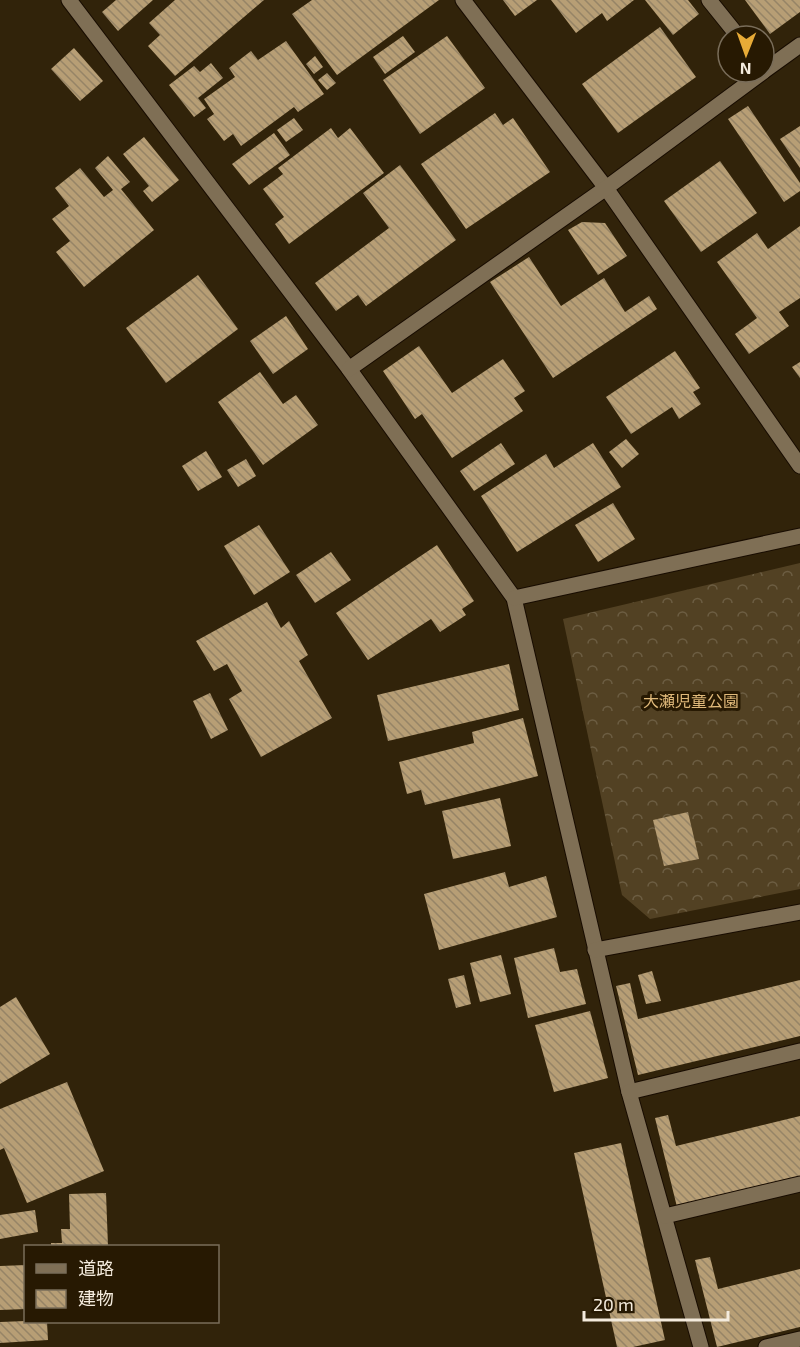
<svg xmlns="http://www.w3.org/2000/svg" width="800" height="1347" font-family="'Exo 2','Noto Sans JP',sans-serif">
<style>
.forest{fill:url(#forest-crowns)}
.building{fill:url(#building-back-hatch)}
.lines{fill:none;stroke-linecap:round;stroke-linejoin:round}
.minor-casing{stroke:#180c00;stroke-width:17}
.minor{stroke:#7f6f55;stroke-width:15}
.labels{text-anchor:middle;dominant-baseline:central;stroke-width:6;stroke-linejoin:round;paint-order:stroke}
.park-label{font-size:16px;fill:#e0b97a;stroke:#271902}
</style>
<defs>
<pattern id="forest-crowns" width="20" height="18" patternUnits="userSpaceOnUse" patternTransform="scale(1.5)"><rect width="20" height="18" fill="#524123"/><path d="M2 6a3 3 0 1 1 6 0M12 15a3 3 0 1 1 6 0" fill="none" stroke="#6c5d42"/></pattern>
<pattern id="building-back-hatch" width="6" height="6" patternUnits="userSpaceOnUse" patternTransform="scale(1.5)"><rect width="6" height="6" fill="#b79e75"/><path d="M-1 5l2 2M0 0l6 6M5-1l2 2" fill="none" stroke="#968466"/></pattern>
</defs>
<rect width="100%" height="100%" fill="#31230a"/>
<polygon class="forest" points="800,563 800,889 650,919 622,895 563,619"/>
<g class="building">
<polygon points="116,0 153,0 118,31 102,12"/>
<polygon points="175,0 264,0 175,76 148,46 160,35 149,23"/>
<polygon points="312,0 439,0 337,75 292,14"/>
<polygon points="503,0 537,0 515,16"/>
<polygon points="551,0 634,0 607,21 602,13 576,33"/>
<polygon points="645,0 688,0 699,14 673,35"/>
<polygon points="745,0 800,0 800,12 770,34"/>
<polygon points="660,27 696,77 618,133 582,84"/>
<polygon points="403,36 415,52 385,74 373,57"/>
<polygon points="447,36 485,88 420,134 383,80"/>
<polygon points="286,41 324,94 298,112 294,107 241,146 233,134 224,141 207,119 214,114 204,99 235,77 229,68 251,51 258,60"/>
<polygon points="74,48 103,81 80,101 51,69"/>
<polygon points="315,56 323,67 314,74 306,64"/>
<polygon points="211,63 223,78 198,98 206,108 194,117 169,85 194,66 200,72"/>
<polygon points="327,73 336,83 327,90 318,80"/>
<polygon points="748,106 800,183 800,191 784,202 728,119"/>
<polygon points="495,113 503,125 513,118 550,172 466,229 421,164"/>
<polygon points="294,118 303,130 286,142 277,130"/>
<polygon points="800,126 800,168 780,139"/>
<polygon points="331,128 338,138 350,128 384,173 289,244 275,224 284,217 263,189 283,174 278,168"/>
<polygon points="274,133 290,155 249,185 232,164"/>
<polygon points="144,137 179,180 152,202 143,191 149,186 123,154"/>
<polygon points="108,156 130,182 121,189 154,230 84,287 56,252 70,241 52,219 69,206 55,188 80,168 104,197 113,190 95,168"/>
<polygon points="720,161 757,213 701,252 664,201"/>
<polygon points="400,165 456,240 366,306 358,295 336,311 315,283 389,228 363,193"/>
<polygon points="582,222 605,223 627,256 598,275 568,230"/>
<polygon points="800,226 800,298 779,312 789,326 749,354 735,334 757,318 717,262 757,233 768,249"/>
<polygon points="529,257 561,306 604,278 625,312 649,296 657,309 553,378 490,282"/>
<polygon points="198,275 238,329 166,383 126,328"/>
<polygon points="286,316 308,349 273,374 250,341"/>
<polygon points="419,346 452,393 503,359 525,391 514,398 523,411 452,458 422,414 415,419 383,371"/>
<polygon points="675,351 700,388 693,392 701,404 679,419 672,407 631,434 606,397"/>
<polygon points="800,362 800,378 792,367"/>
<polygon points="260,372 283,404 296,395 318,425 263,465 218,402"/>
<polygon points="626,439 639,454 622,468 609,452"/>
<polygon points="501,443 515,464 474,491 460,471"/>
<polygon points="593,443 621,487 517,552 481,496 546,454 554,468"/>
<polygon points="206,451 222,477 198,491 182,466"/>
<polygon points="246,459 256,476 238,487 227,470"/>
<polygon points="613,503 635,539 598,562 575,525"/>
<polygon points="259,525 290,572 254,595 224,546"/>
<polygon points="437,545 474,601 462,609 466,615 440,632 431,619 368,660 336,613"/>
<polygon points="331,552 351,580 315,603 296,575"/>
<polygon points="267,602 281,628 289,621 308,655 299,661 332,718 261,757 229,699 242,691 227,664 214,671 196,641"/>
<polygon points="509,664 519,710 388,741 377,695"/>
<polygon points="210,693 228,730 211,739 193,701"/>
<polygon points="523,718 538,776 425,805 421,790 407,794 399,762 474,743 472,732"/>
<polygon points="500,798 511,846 453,859 442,811"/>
<polygon points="688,812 699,859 664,866 653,820"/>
<polygon points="505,872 509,887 546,876 557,917 439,950 424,894"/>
<polygon points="554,948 560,972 577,969 586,1004 528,1018 514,958"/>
<polygon points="501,955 511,994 480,1002 470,963"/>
<polygon points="652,971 661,1001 646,1004 638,975"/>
<polygon points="464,975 471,1004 456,1008 448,979"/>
<polygon points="800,980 800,1036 638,1075 616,986 630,983 638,1019"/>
<polygon points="16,997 50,1054 0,1084 0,1007"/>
<polygon points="590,1011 608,1078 554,1092 535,1025"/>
<polygon points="67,1082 104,1171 27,1203 4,1148 0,1150 0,1109"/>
<polygon points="668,1115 676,1146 800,1116 800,1177 677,1207 655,1118"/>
<polygon points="621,1143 665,1340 633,1347 617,1347 574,1153"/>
<polygon points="106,1193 108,1246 51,1246 51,1243 62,1243 61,1229 70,1229 69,1194"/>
<polygon points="35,1210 38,1232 0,1239 0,1215"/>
<polygon points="710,1257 718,1289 800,1269 800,1327 717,1347 695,1260"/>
<polygon points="26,1265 26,1309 0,1310 0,1266"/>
<polygon points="26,1321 47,1322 48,1340 0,1343 0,1322"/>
</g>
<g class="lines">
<defs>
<g id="minor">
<polyline points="69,0 349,369 514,598 629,1092 701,1347"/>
<polyline points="463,0 606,188 800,466"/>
<polyline points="709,0 738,36"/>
<polyline points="764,71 800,45"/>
<polyline points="349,369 606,188 763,72"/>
<polyline points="514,598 800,536"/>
<polyline points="595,950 800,912"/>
<polyline points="629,1092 800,1051"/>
<polyline points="665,1216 800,1184"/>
<polyline points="766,1347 800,1339"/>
</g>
</defs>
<use href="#minor" class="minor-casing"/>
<use href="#minor" class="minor"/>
</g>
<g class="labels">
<g class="park-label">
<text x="691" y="700">大瀬児童公園</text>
</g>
</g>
<rect x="24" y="1245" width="195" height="78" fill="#271902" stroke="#796d5a" stroke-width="1.5"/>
<rect x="36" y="1264" width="30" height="9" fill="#7f6f55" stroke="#796d5a" stroke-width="1.5"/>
<text x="78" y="1275" font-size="18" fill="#f4ebdd">道路</text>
<rect x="36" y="1290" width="30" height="18" fill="url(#building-back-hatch)" stroke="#796d5a" stroke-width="1.5"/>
<text x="78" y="1305" font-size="18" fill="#f4ebdd">建物</text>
<g transform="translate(746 54) rotate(181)"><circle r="28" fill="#271902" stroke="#796d5a" stroke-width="1.5"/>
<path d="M0-4.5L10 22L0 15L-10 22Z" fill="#e8ab37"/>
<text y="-9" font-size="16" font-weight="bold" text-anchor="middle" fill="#f4ebdd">N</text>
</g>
<path d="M584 1311v9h144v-9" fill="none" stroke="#f4ebdd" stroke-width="3"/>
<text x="593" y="1311" font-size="18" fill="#f4ebdd" stroke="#271902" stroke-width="4.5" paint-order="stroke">20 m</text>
</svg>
